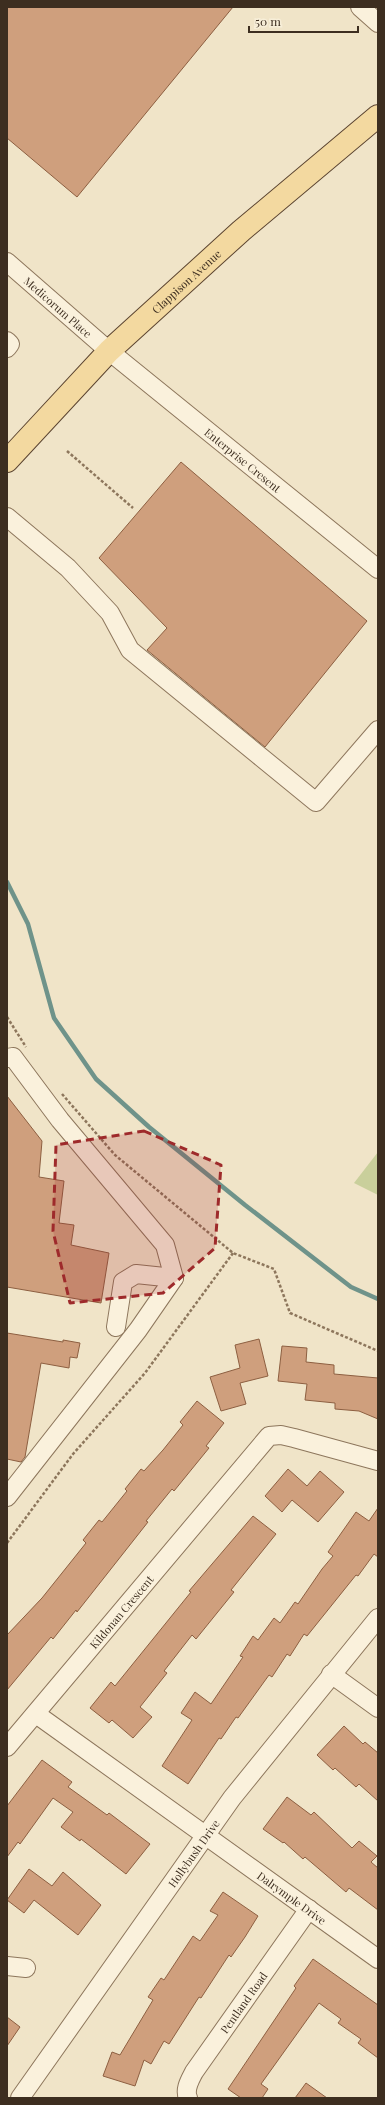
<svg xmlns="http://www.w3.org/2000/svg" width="385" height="2105" font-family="'Playfair Display',serif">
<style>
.green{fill:#c9cf9b}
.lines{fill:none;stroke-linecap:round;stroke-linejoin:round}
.stream{stroke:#6f938a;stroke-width:4.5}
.building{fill:#cf9f7d;stroke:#8d5f41}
.minor-casing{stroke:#8d765c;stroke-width:20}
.major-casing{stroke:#5b4430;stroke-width:24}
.path{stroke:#8d765c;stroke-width:2.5;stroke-dasharray:3 2;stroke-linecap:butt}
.minor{stroke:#faf1dc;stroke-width:18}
.major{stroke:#f3d9a0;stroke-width:22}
.marked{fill:#9e2a2b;fill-opacity:0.2;stroke:#9e2a2b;stroke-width:3;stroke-dasharray:8 5;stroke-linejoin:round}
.labels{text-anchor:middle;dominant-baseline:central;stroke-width:4;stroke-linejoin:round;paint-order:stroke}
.street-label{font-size:11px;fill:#3d2e20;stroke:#f7eed8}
</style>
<rect width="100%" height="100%" fill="#f0e4c8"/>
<polygon class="green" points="378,1152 378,1195 354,1183"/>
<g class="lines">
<polyline class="stream" points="7,882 28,924 54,1018 96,1079 149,1127 245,1205 351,1287 378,1299"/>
</g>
<g class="building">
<polygon points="7,7 233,7 77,197 7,138"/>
<polygon points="181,462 367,621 265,747 147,650 167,628 99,558"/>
<polygon points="7,1096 42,1141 39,1177 64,1181 59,1223 74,1225 71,1245 109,1253 101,1303 7,1287"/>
<polygon points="7,1333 63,1342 63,1340 80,1343 77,1358 70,1357 69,1368 41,1363 25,1457 21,1462 7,1459"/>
<polygon points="259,1339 268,1376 240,1383 246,1404 221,1411 210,1377 240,1368 235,1345"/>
<polygon points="282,1346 307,1348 306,1362 334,1365 334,1374 378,1378 378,1419 359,1411 335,1409 335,1403 305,1400 307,1384 278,1381"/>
<polygon points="197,1401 224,1423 206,1446 209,1448 174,1491 172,1489 146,1521 148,1522 77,1612 76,1610 53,1639 51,1637 7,1690 7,1635 42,1598 86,1543 83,1540 99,1520 102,1522 127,1491 125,1489 141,1469 144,1471 163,1450 183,1425 180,1422"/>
<polygon points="288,1469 307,1486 320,1471 344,1492 318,1522 292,1500 282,1512 265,1496"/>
<polygon points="378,1508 378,1557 374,1554 358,1576 356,1575 307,1636 304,1634 290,1656 287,1654 272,1677 269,1675 238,1718 236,1717 221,1739 219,1738 188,1784 162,1766 192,1720 181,1713 195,1692 211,1704 243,1657 240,1656 253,1636 258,1640 274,1618 280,1623 295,1602 298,1604 322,1569 333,1556 328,1552 356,1512 369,1521"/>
<polygon points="253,1516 276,1534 231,1590 234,1592 217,1613 196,1639 192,1635 164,1671 167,1673 140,1707 152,1717 133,1738 112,1720 109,1723 90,1708 111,1682 115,1686 191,1592 189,1591"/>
<polygon points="344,1726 363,1744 365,1742 378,1753 378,1801 359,1784 356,1787 335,1768 333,1770 317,1755"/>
<polygon points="42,1760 72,1782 68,1787 107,1815 109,1813 150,1844 126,1874 81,1839 80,1841 61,1827 73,1812 53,1798 20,1844 18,1842 7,1857 7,1806"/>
<polygon points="287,1797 311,1815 314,1812 352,1848 359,1841 377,1856 371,1862 378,1868 378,1910 349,1888 346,1892 305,1857 303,1859 284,1842 283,1843 263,1829"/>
<polygon points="29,1869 52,1886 63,1872 101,1905 78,1935 34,1900 24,1913 7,1900"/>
<polygon points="223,1892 258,1916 245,1937 231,1957 229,1955 201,1998 199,1997 169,2044 164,2041 151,2064 144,2060 135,2086 103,2076 112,2052 120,2055 153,2000 148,1997 161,1978 164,1980 193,1936 200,1941 218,1915 210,1911"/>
<polygon points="313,1959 378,2005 378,2058 358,2043 361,2039 338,2023 341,2019 319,2003 261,2084 268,2089 262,2098 241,2098 228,2089 296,1988 294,1986"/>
<polygon points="7,2017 20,2027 7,2046"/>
<polygon points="306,2083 327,2098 295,2098"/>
</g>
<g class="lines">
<defs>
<g id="minor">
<polyline points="360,7 378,23"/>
<path id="s1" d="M7,262L109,351L378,569"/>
<polyline points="7,341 10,344 7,348"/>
<polyline points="7,517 68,568 110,613 130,650 316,802 378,730"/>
<polyline points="7,1058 13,1057 60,1120 165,1245 174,1278 138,1330 7,1497"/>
<polyline points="116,1327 123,1282 136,1274 174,1278"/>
<polyline points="331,1674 378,1708"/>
<path id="s2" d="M36,1714L378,1959"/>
<path id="s3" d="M7,1747L269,1436L281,1435L294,1438L378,1461"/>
<polyline points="7,1966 26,1968"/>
<path id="s4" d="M20,2098L232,1798L378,1618"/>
<path id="s5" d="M188,2098C184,2089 190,2080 194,2072L309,1909"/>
</g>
<g id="major">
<path id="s6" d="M7,461L109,351L241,231L378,116"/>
</g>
</defs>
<use href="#minor" class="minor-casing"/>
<use href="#major" class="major-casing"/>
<g class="path">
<polyline points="67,451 133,508"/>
<polyline points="7,1017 26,1047"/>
<polyline points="62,1094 115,1155 233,1253 274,1269 290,1313 378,1351"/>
<polyline points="7,1543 73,1454 145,1373 233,1253"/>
</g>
<use href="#minor" class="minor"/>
<use href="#major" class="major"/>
</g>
<path class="marked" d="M144,1131L221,1165L215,1248L163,1293L70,1303L53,1231L56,1145Z"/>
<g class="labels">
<g class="street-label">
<text stroke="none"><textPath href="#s6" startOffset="254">Clappison Avenue</textPath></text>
<text stroke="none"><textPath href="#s1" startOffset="68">Medicorum Place</textPath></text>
<text stroke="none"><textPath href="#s1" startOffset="308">Enterprise Cresent</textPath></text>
<text stroke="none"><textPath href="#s3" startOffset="177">Kildonan Crescent</textPath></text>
<text stroke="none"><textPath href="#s4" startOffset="300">Hollybush Drive</textPath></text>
<text stroke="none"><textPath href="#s2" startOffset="315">Dalrymple Drive</textPath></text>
<text stroke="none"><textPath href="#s5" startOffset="113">Pentland Road</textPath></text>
</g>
</g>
<rect width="385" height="2105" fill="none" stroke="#3d2e20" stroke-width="16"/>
<path d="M249 26v6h109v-6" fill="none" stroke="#3d2e20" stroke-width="2"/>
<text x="255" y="26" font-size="12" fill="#3d2e20" stroke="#f7eed8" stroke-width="3" paint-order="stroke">50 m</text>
</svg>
